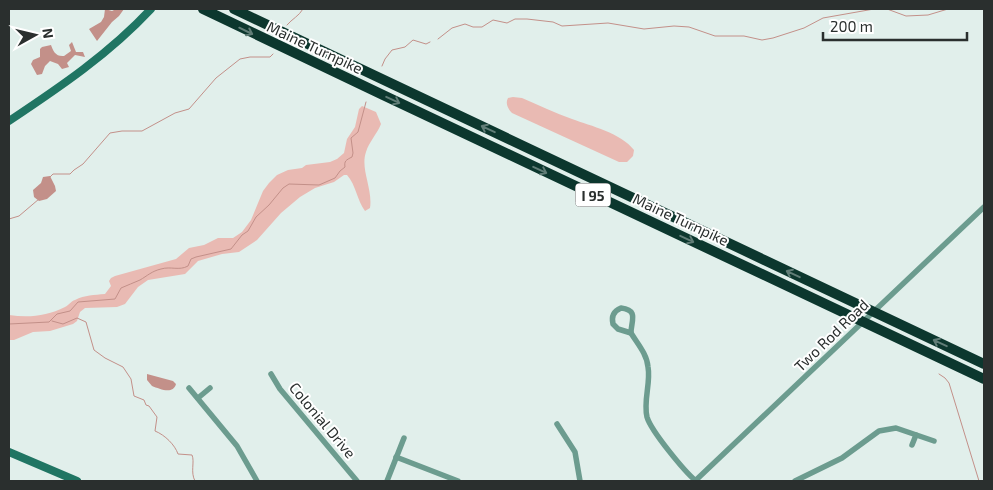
<svg xmlns="http://www.w3.org/2000/svg" width="993" height="490" font-family="'Exo 2',sans-serif">
<style>
.green{fill:#e9bab3}
.water{fill:#c39089}
.lines{fill:none;stroke-linecap:round;stroke-linejoin:round}
.stream{stroke:#c39089;stroke-width:1}
.street{stroke:#6c9c8f;stroke-width:5.5}
.secondary{stroke:#207563;stroke-width:8}
.highway{stroke:#0c372e;stroke-width:10}
.oneway{stroke:#617d77}
.labels{text-anchor:middle;dominant-baseline:central;stroke-width:4;stroke-linejoin:round;paint-order:stroke}
.shield{fill:#fff;stroke:#6a6d6d;stroke-width:1}
.shield-label{font-size:14px;font-weight:bold;fill:#2a2f2e}
.street-label{font-size:15px;fill:#2a2f2e;stroke:#fff}
</style>
<rect width="100%" height="100%" fill="#e1efeb"/>
<g class="green">
<path d="M513,97L522,98C539,105 555,113 572,119C591,126 621,133 634,150L633,156L627,162H619L512,113C508,109 505,103 508,98Z"/>
<path d="M362,106L376,112L381,124C377,134 369,142 366,152C360,169 373,189 370,208L365,211C357,200 356,185 347,175H344L334,182L315,188L300,197L281,213L257,240L239,252L222,254L198,261L185,274L148,280L138,287L125,304L117,307L85,308L80,312L77,321L73,324L50,331L33,332L14,340H9V315C29,318 47,316 65,307C69,305 71,301 75,300C85,295 94,295 105,294L111,286L109,281L111,278L115,276L176,259L189,248L204,245L218,238H233L242,232L251,220L263,191L269,183L277,175L288,170L302,168L306,165L330,162L337,159L344,153L347,139L355,127L359,109Z"/>
</g>
<g class="water">
<polygon points="105,9 112,11 116,9 124,9 119,16 112,22 97,41 89,29 101,22 104,17"/>
<path d="M72,42L76,52H83L85,57L75,55L67,63L69,67L62,69L58,64L50,61L45,66L42,74L37,75L31,64L33,60L40,57V49L42,47L51,45C53,51 56,57 64,56L71,51L69,45Z"/>
<polygon points="50,176 55,186 56,191 47,199 39,201 34,197 33,190 41,183 43,177"/>
<path d="M147,374L173,381L176,384C173,395 160,389 152,386L147,380Z"/>
</g>
<g class="lines">
<g class="stream">
<polyline points="887,9 906,16 928,15 948,9"/>
<path d="M287,25C292,19 299,16 303,9"/>
<polyline points="438,39 452,28 465,24 473,27 482,27 493,20 507,23 515,19 527,19 553,22 562,26 608,23 644,29 674,26 689,27 715,36 744,36 762,40 773,38 804,28 823,18 874,9"/>
<polyline points="382,66 385,59 392,50 405,47 413,40 426,44 430,42"/>
<polyline points="49,178 53,174 70,174 74,170 83,164 110,133 122,131 142,131 175,113 189,109 216,78 240,59 250,57 270,57 273,54"/>
<polyline points="9,219 19,216 39,199"/>
<path d="M52,321L63,324L77,318L86,322L94,350L105,358L123,367L131,379L134,396L144,400L146,405L149,406L157,417L155,431C165,435 175,445 178,454L192,455C195,462 190,472 195,481"/>
<path d="M9,324L49,322L57,314L70,311L78,302L115,299L121,288C127,285 134,283 140,280C147,276 152,271 161,269C171,266 179,271 188,266L191,259L196,257L231,249L242,235L248,231L256,217L269,205L283,188L289,184L319,185L335,178L340,171L345,167C344,161 346,160 352,157L353,153L351,138L358,132L366,102"/>
<polyline points="939,374 945,378 949,383 979,481"/>
</g>
<g class="street">
<path d="M621,308C639,310 631,321 631,333L618,329L613,324C611,316 614,311 621,308Z"/>
<path d="M631,333C637,343 647,354 648,367C651,383 643,401 647,417C651,431 685,472 696,481"/>
<polyline points="271,374 280,389 357,481"/>
<polyline points="189,388 237,446 257,481"/>
<polyline points="198,398 210,388"/>
<polyline points="557,424 575,452 580,481"/>
<polyline points="912,445 916,435"/>
<polyline points="396,457 458,481"/>
<polyline points="387,481 404,438"/>
<polyline points="695,481 984,207"/>
<polyline points="795,481 842,458 879,431 896,428 934,441"/>
</g>
<g class="secondary">
<path d="M9,121C60,87 109,54 151,9"/>
<polyline points="9,452 77,481"/>
</g>
<g class="highway">
<polyline points="203,9 383,95 984,379"/>
<polyline points="234,9 984,364"/>
</g>
</g>
<defs><path id="oneway-shaft" d="M-6 0H5M1.5-3L5.5 0L1.5 3" fill="none" stroke-width="1.6" stroke-linecap="round" stroke-linejoin="round" transform="scale(1.25)"/></defs>
<g class="oneway">
<use href="#oneway-shaft" transform="translate(246 31) rotate(26)"/>
<use href="#oneway-shaft" transform="translate(393 100) rotate(25)"/>
<use href="#oneway-shaft" transform="translate(488 129) rotate(-155)"/>
<use href="#oneway-shaft" transform="translate(540 170) rotate(25)"/>
<use href="#oneway-shaft" transform="translate(687 239) rotate(25)"/>
<use href="#oneway-shaft" transform="translate(793 274) rotate(-155)"/>
<use href="#oneway-shaft" transform="translate(940 343) rotate(-155)"/>
</g>
<g class="labels">
<rect class="shield" x="575.5" y="183.5" width="35" height="23" rx="4"/>
<g class="shield-label">
<text x="593" y="195">I 95</text>
</g>
<g class="street-label">
<text transform="translate(315 47) rotate(25)">Maine Turnpike</text>
<text transform="translate(681 219) rotate(25)">Maine Turnpike</text>
<text transform="translate(831 335) rotate(-44)">Two Rod Road</text>
<text transform="translate(323 420) rotate(50)">Colonial Drive</text>
</g>
</g>
<rect width="993" height="490" fill="none" stroke="#2a2f2e" stroke-width="20"/>
<g transform="translate(35 35) rotate(82)" stroke="#ffffff" stroke-width="4" paint-order="stroke">
<path d="M0-4L9 19L0 12L-9 19Z" fill="#2a2f2e"/>
<text y="-8" font-size="14" font-weight="bold" text-anchor="middle" fill="#2a2f2e">N</text>
</g>
<path d="M823 32v8h144v-8" fill="none" stroke="#2a2f2e" stroke-width="2.5"/>
<text x="830" y="32" font-size="15" fill="#2a2f2e" stroke="#ffffff" stroke-width="4" paint-order="stroke">200 m</text>
</svg>
